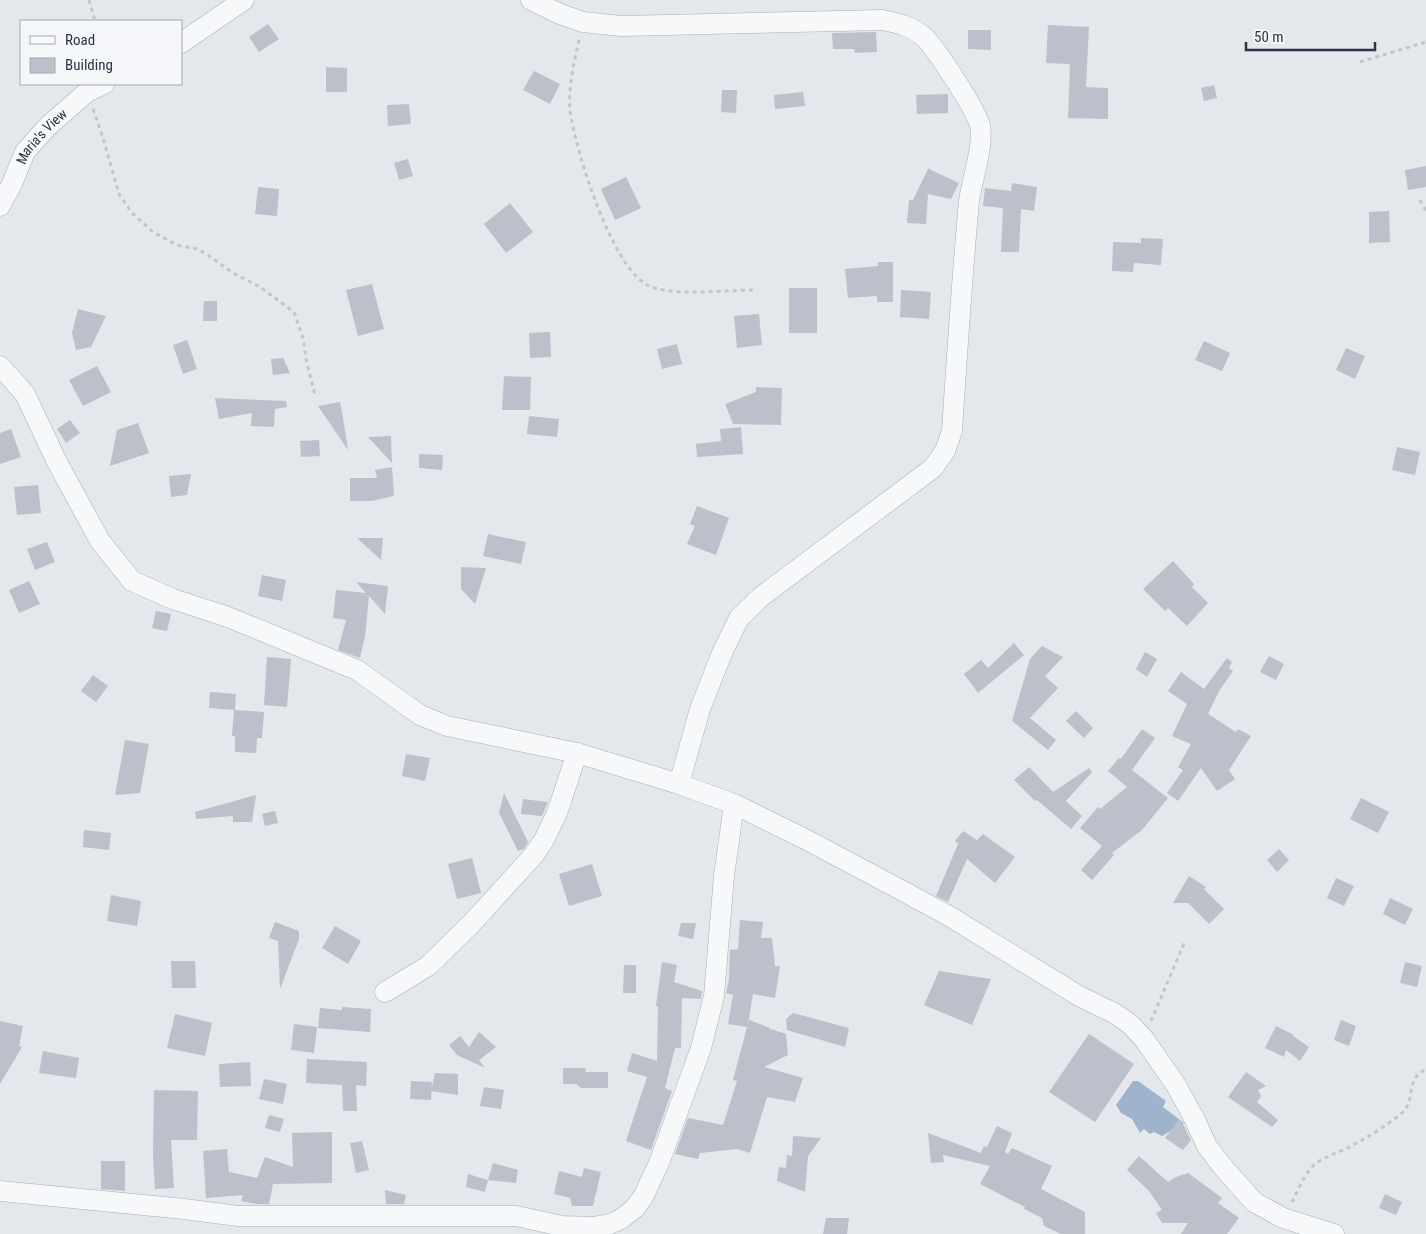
<svg xmlns="http://www.w3.org/2000/svg" width="1426" height="1234" font-family="'Roboto Condensed',sans-serif">
<style>
.water{fill:#9fb4cc}
.building{fill:#bbc0ca}
.lines{fill:none;stroke-linecap:round;stroke-linejoin:round}
.minor-casing{stroke:#a9aeb7;stroke-width:21}
.path{stroke:#c2c5cb;stroke-width:3;stroke-dasharray:4 4;stroke-linecap:butt}
.minor{stroke:#f7f8fa;stroke-width:20}
.labels{text-anchor:middle;dominant-baseline:central;stroke-width:4;stroke-linejoin:round;paint-order:stroke}
.street-label{font-size:14px;fill:#2b3445;stroke:#f4f6f9}
</style>
<rect width="100%" height="100%" fill="#e4e7ec"/>
<polygon class="water" points="1133,1081 1138,1081 1166,1101 1163,1107 1184,1123 1162,1136 1154,1132 1150,1134 1144,1129 1140,1133 1132,1119 1121,1113 1116,1105"/>
<g class="building">
<polygon points="268,24 279,39 259,52 249,37"/>
<polygon points="1048,25 1089,27 1086,87 1108,88 1108,119 1068,118 1070,64 1046,63"/>
<polygon points="968,30 991,30 991,50 968,49"/>
<polygon points="876,32 877,52 855,53 854,49 833,49 832,33"/>
<polygon points="326,67 347,68 347,92 326,92"/>
<polygon points="534,71 560,84 550,104 523,90"/>
<polygon points="1214,85 1217,98 1204,101 1201,88"/>
<polygon points="722,90 737,90 736,113 721,112"/>
<polygon points="803,92 805,106 775,109 774,95"/>
<polygon points="948,94 948,113 917,114 916,95"/>
<polygon points="409,104 411,124 388,126 387,105"/>
<polygon points="408,159 413,176 399,180 394,163"/>
<polygon points="1426,166 1426,187 1408,190 1405,170"/>
<polygon points="929,167 929,169 959,183 951,199 928,194 926,224 907,223 909,200 913,200"/>
<polygon points="626,177 641,208 615,220 601,189"/>
<polygon points="1012,183 1037,187 1034,211 1021,209 1019,252 1001,252 1003,208 983,206 985,188 1011,191"/>
<polygon points="258,187 279,189 277,216 255,214"/>
<polygon points="510,203 533,232 506,253 484,224"/>
<polygon points="1389,211 1390,242 1369,243 1369,212"/>
<polygon points="1141,238 1163,239 1161,265 1134,263 1133,272 1112,271 1113,242 1141,243"/>
<polygon points="878,262 893,262 893,302 877,302 877,296 848,298 845,269 878,266"/>
<polygon points="372,284 384,329 358,336 346,290"/>
<rect x="789" y="288" width="28" height="45"/>
<polygon points="901,290 931,292 929,319 900,317"/>
<polygon points="204,301 217,301 217,321 203,321"/>
<polygon points="78,309 106,316 91,347 76,350 72,333"/>
<polygon points="759,314 762,345 737,348 734,316"/>
<polygon points="550,332 551,357 530,358 529,333"/>
<polygon points="187,340 197,369 183,374 173,345"/>
<polygon points="1204,341 1230,353 1222,371 1195,360"/>
<polygon points="677,344 682,364 662,369 657,349"/>
<polygon points="1346,348 1365,356 1355,379 1336,370"/>
<polygon points="283,358 290,373 273,375 271,359"/>
<polygon points="97,366 111,392 83,406 69,380"/>
<polygon points="504,376 531,377 530,410 502,410"/>
<polygon points="756,387 782,388 781,425 733,424 725,404 756,392"/>
<polygon points="215,398 286,401 287,407 275,409 274,427 251,426 252,413 219,419"/>
<polygon points="340,402 343,418 348,450 318,406"/>
<polygon points="529,416 559,419 557,437 527,434"/>
<polygon points="70,420 80,433 66,443 57,429"/>
<polygon points="138,423 149,453 110,466 117,430"/>
<polygon points="741,427 743,454 697,457 696,444 721,441 720,429"/>
<polygon points="11,429 21,457 0,464 0,433"/>
<polygon points="391,436 392,463 368,437"/>
<polygon points="319,440 320,456 301,457 300,441"/>
<polygon points="1397,447 1420,452 1415,475 1392,470"/>
<polygon points="419,454 443,455 442,470 419,468"/>
<polygon points="392,467 394,496 372,501 350,501 350,478 377,478 375,470"/>
<polygon points="191,474 187,495 171,497 169,476"/>
<polygon points="38,485 41,513 17,515 14,487"/>
<polygon points="697,506 729,518 716,555 687,544 695,526 690,524"/>
<polygon points="488,534 526,542 521,564 483,556"/>
<polygon points="357,538 383,538 381,560"/>
<polygon points="47,542 55,562 35,570 27,549"/>
<polygon points="1173,561 1194,584 1192,587 1208,603 1187,626 1168,608 1165,611 1143,589"/>
<polygon points="461,567 486,568 475,604 461,589"/>
<polygon points="262,575 286,580 282,601 258,596"/>
<polygon points="29,581 40,604 19,613 9,590"/>
<polygon points="356,582 388,586 385,614 369,596 365,637 360,658 338,650 346,620 333,618 336,590 366,593"/>
<polygon points="156,611 171,614 167,631 152,628"/>
<polygon points="1014,643 1024,655 978,693 964,674 981,660 988,668"/>
<polygon points="1042,646 1063,657 1045,676 1058,688 1030,718 1056,740 1048,750 1012,721 1030,659"/>
<polygon points="1145,652 1157,659 1147,677 1136,669"/>
<polygon points="1269,656 1284,664 1276,680 1260,672"/>
<polygon points="267,657 291,659 287,707 264,705"/>
<polygon points="1227,658 1232,662 1229,668 1233,671 1219,691 1208,714 1236,732 1238,729 1251,736 1229,770 1235,779 1217,791 1201,768 1178,801 1167,793 1183,770 1178,767 1191,744 1172,736 1187,704 1168,691 1181,672 1204,689"/>
<polygon points="93,675 108,686 96,702 81,691"/>
<polygon points="210,692 236,694 235,710 209,708"/>
<polygon points="234,710 264,712 262,738 257,738 256,753 235,752 235,736 232,736"/>
<polygon points="1076,711 1093,728 1084,738 1066,721"/>
<polygon points="1142,729 1155,738 1132,770 1168,798 1142,830 1112,853 1114,855 1092,880 1081,870 1102,846 1080,828 1098,807 1100,809 1127,787 1108,771 1119,758 1121,759"/>
<polygon points="125,740 149,744 140,793 115,795"/>
<polygon points="406,754 430,758 425,781 402,776"/>
<polygon points="1029,767 1053,792 1089,768 1092,772 1066,801 1082,816 1071,829 1037,800 1035,801 1014,780"/>
<polygon points="504,793 528,842 524,849 518,851 499,813"/>
<polygon points="256,795 252,822 233,822 233,816 196,819 195,812"/>
<polygon points="1361,798 1389,812 1378,833 1350,819"/>
<polygon points="523,799 548,802 542,816 521,814"/>
<polygon points="275,811 278,823 265,826 262,814"/>
<polygon points="84,830 111,833 109,850 83,847"/>
<polygon points="963,831 977,840 983,834 1015,857 995,883 967,859 948,902 936,896 958,844 955,841"/>
<polygon points="1279,849 1289,860 1277,872 1267,860"/>
<polygon points="472,858 481,893 457,899 448,864"/>
<polygon points="592,864 602,896 569,906 559,874"/>
<polygon points="1189,876 1206,887 1204,889 1224,909 1209,924 1188,903 1173,903"/>
<polygon points="1336,878 1354,886 1344,906 1327,898"/>
<polygon points="111,895 141,901 137,926 107,921"/>
<polygon points="1390,898 1413,909 1405,925 1383,914"/>
<polygon points="740,920 763,922 761,938 772,938 775,966 780,966 775,998 753,994 748,1024 749,1020 770,1028 769,1030 771,1029 786,1034 788,1055 764,1067 803,1078 795,1102 767,1097 750,1153 738,1149 700,1153 698,1159 675,1154 688,1118 723,1125 737,1081 733,1080 747,1027 728,1024 733,995 726,993 729,979 730,950 738,949"/>
<polygon points="275,922 299,931 299,939 280,989 278,941 269,938"/>
<polygon points="681,923 696,923 693,939 678,936"/>
<polygon points="335,926 361,941 348,964 322,948"/>
<polygon points="171,961 195,961 196,988 172,988"/>
<polygon points="662,962 677,965 674,982 702,991 701,999 682,998 681,1048 675,1048 665,1088 672,1091 651,1150 626,1141 647,1077 627,1071 632,1053 657,1061 658,1006 656,1006"/>
<polygon points="1405,962 1422,966 1417,987 1400,983"/>
<polygon points="624,965 636,965 636,993 623,993"/>
<polygon points="939,971 991,979 972,1025 924,1005"/>
<polygon points="342,1007 371,1009 370,1032 318,1028 320,1008 342,1010"/>
<polygon points="793,1013 849,1028 845,1047 787,1030 786,1019"/>
<polygon points="175,1014 212,1023 205,1056 167,1048"/>
<polygon points="1341,1020 1356,1026 1349,1046 1334,1040"/>
<polygon points="0,1021 23,1026 19,1046 22,1047 0,1084"/>
<polygon points="294,1024 317,1027 314,1053 291,1050"/>
<polygon points="1276,1026 1294,1035 1293,1036 1309,1047 1300,1061 1286,1050 1284,1057 1265,1048"/>
<polygon points="479,1032 496,1047 479,1060 485,1068 457,1055 449,1045 460,1036 469,1047"/>
<polygon points="1089,1034 1134,1064 1095,1122 1049,1092"/>
<polygon points="43,1051 79,1058 76,1078 39,1073"/>
<polygon points="307,1059 367,1062 366,1086 356,1085 357,1111 343,1111 342,1085 306,1083"/>
<polygon points="250,1062 251,1086 220,1087 219,1064"/>
<polygon points="563,1068 586,1068 585,1072 608,1072 608,1088 581,1088 576,1084 563,1084"/>
<polygon points="1246,1072 1266,1086 1258,1090 1261,1096 1257,1102 1278,1120 1272,1127 1228,1097"/>
<polygon points="435,1073 458,1074 458,1095 431,1091"/>
<polygon points="264,1079 287,1084 283,1104 259,1099"/>
<polygon points="411,1081 432,1082 431,1100 410,1099"/>
<polygon points="484,1087 504,1090 501,1109 480,1106"/>
<polygon points="154,1090 198,1091 197,1140 171,1140 174,1188 155,1189 153,1156"/>
<polygon points="269,1115 284,1119 280,1132 265,1128"/>
<polygon points="1179,1119 1182,1122 1191,1140 1183,1150 1165,1138"/>
<polygon points="997,1126 1012,1133 1005,1152 1008,1154 1012,1148 1052,1166 1041,1189 1085,1212 1085,1234 1061,1234 1044,1226 1042,1218 1024,1209 1025,1207 980,1184 990,1166 943,1155 944,1162 931,1163 928,1133 981,1153 984,1146 987,1147"/>
<polygon points="332,1132 332,1183 273,1184 269,1204 256,1204 241,1201 243,1195 206,1198 203,1151 227,1149 229,1172 257,1178 265,1157 293,1167 292,1133"/>
<polygon points="793,1136 821,1138 808,1156 805,1192 777,1181 779,1167 786,1168 787,1155 792,1156"/>
<polygon points="362,1141 369,1170 356,1173 350,1143"/>
<polygon points="1139,1156 1168,1182 1176,1177 1188,1173 1222,1198 1218,1203 1239,1218 1227,1234 1181,1234 1188,1223 1162,1223 1156,1213 1162,1210 1149,1191 1127,1170"/>
<polygon points="101,1161 125,1161 125,1191 101,1189"/>
<polygon points="493,1163 518,1170 516,1183 488,1180"/>
<polygon points="584,1168 601,1172 593,1206 572,1206 570,1198 554,1194 559,1171 582,1177"/>
<polygon points="468,1174 488,1180 485,1192 466,1187"/>
<polygon points="385,1190 406,1195 404,1204 386,1204"/>
<polygon points="1385,1194 1402,1202 1396,1215 1379,1208"/>
<polygon points="826,1218 849,1218 847,1234 823,1234"/>
</g>
<g class="lines">
<defs>
<g id="minor">
<path d="M531,0L560,14L583,22L621,26L882,20C898,23 911,26 924,37C935,47 977,111 980,126C984,145 972,180 969,201C962,277 957,354 952,431L945,451L933,468L762,596L739,618L722,653L700,709L679,784"/>
<polyline points="181,43 244,0"/>
<path id="s1" d="M0,206L12,184L25,152L47,127L87,92L104,84"/>
<polyline points="0,366 25,394 57,462 100,541 132,581 173,599 228,617 357,670 420,715 447,726 577,753 679,784 734,804 805,839 901,890 949,916 1079,996 1114,1013 1130,1024 1144,1039 1176,1085 1195,1120 1207,1146 1222,1166 1254,1202 1283,1218 1334,1234"/>
<polyline points="385,992 428,966 471,924 533,856 544,840 557,813 577,753"/>
<polyline points="0,1191 184,1209 238,1216 516,1216 562,1226 593,1227 610,1224 621,1219 635,1208 643,1197 659,1163 701,1048 714,996 724,876 734,804"/>
</g>
</defs>
<use href="#minor" class="minor-casing"/>
<g class="path">
<polyline points="89,0 95,21"/>
<path d="M579,40C574,61 568,89 570,111C576,152 611,265 647,285C670,297 726,290 753,290"/>
<polyline points="1360,62 1426,42"/>
<polyline points="93,109 103,138 119,194 132,213 153,232 177,245 197,249 205,253 233,273 260,287 294,312 303,338 306,359 315,395"/>
<polyline points="1420,200 1426,211"/>
<polyline points="1151,1021 1185,941"/>
<path d="M1292,1202C1298,1190 1304,1175 1314,1165C1326,1155 1342,1152 1355,1144C1365,1139 1398,1118 1404,1111C1416,1096 1405,1080 1426,1069"/>
</g>
<use href="#minor" class="minor"/>
</g>
<g class="labels">
<g class="street-label">
<text stroke="none"><textPath href="#s1" startOffset="82">Maria's View</textPath></text>
</g>
</g>
<rect x="20" y="20" width="162" height="65" fill="#f4f6f9" stroke="#a4a8b1"/>
<rect x="30" y="36" width="25" height="8" fill="#f7f8fa" stroke="#a4a8b1"/>
<text x="65" y="45" font-size="15" fill="#2b3445">Road</text>
<rect x="30" y="58" width="25" height="15" fill="#bbc0ca" stroke="#a4a8b1"/>
<text x="65" y="70" font-size="15" fill="#2b3445">Building</text>
<path d="M1246 42v8h129v-8" fill="none" stroke="#2b3445" stroke-width="2.5"/>
<text x="1254" y="42" font-size="15" fill="#2b3445" stroke="#f4f6f9" stroke-width="4" paint-order="stroke">50 m</text>
</svg>
